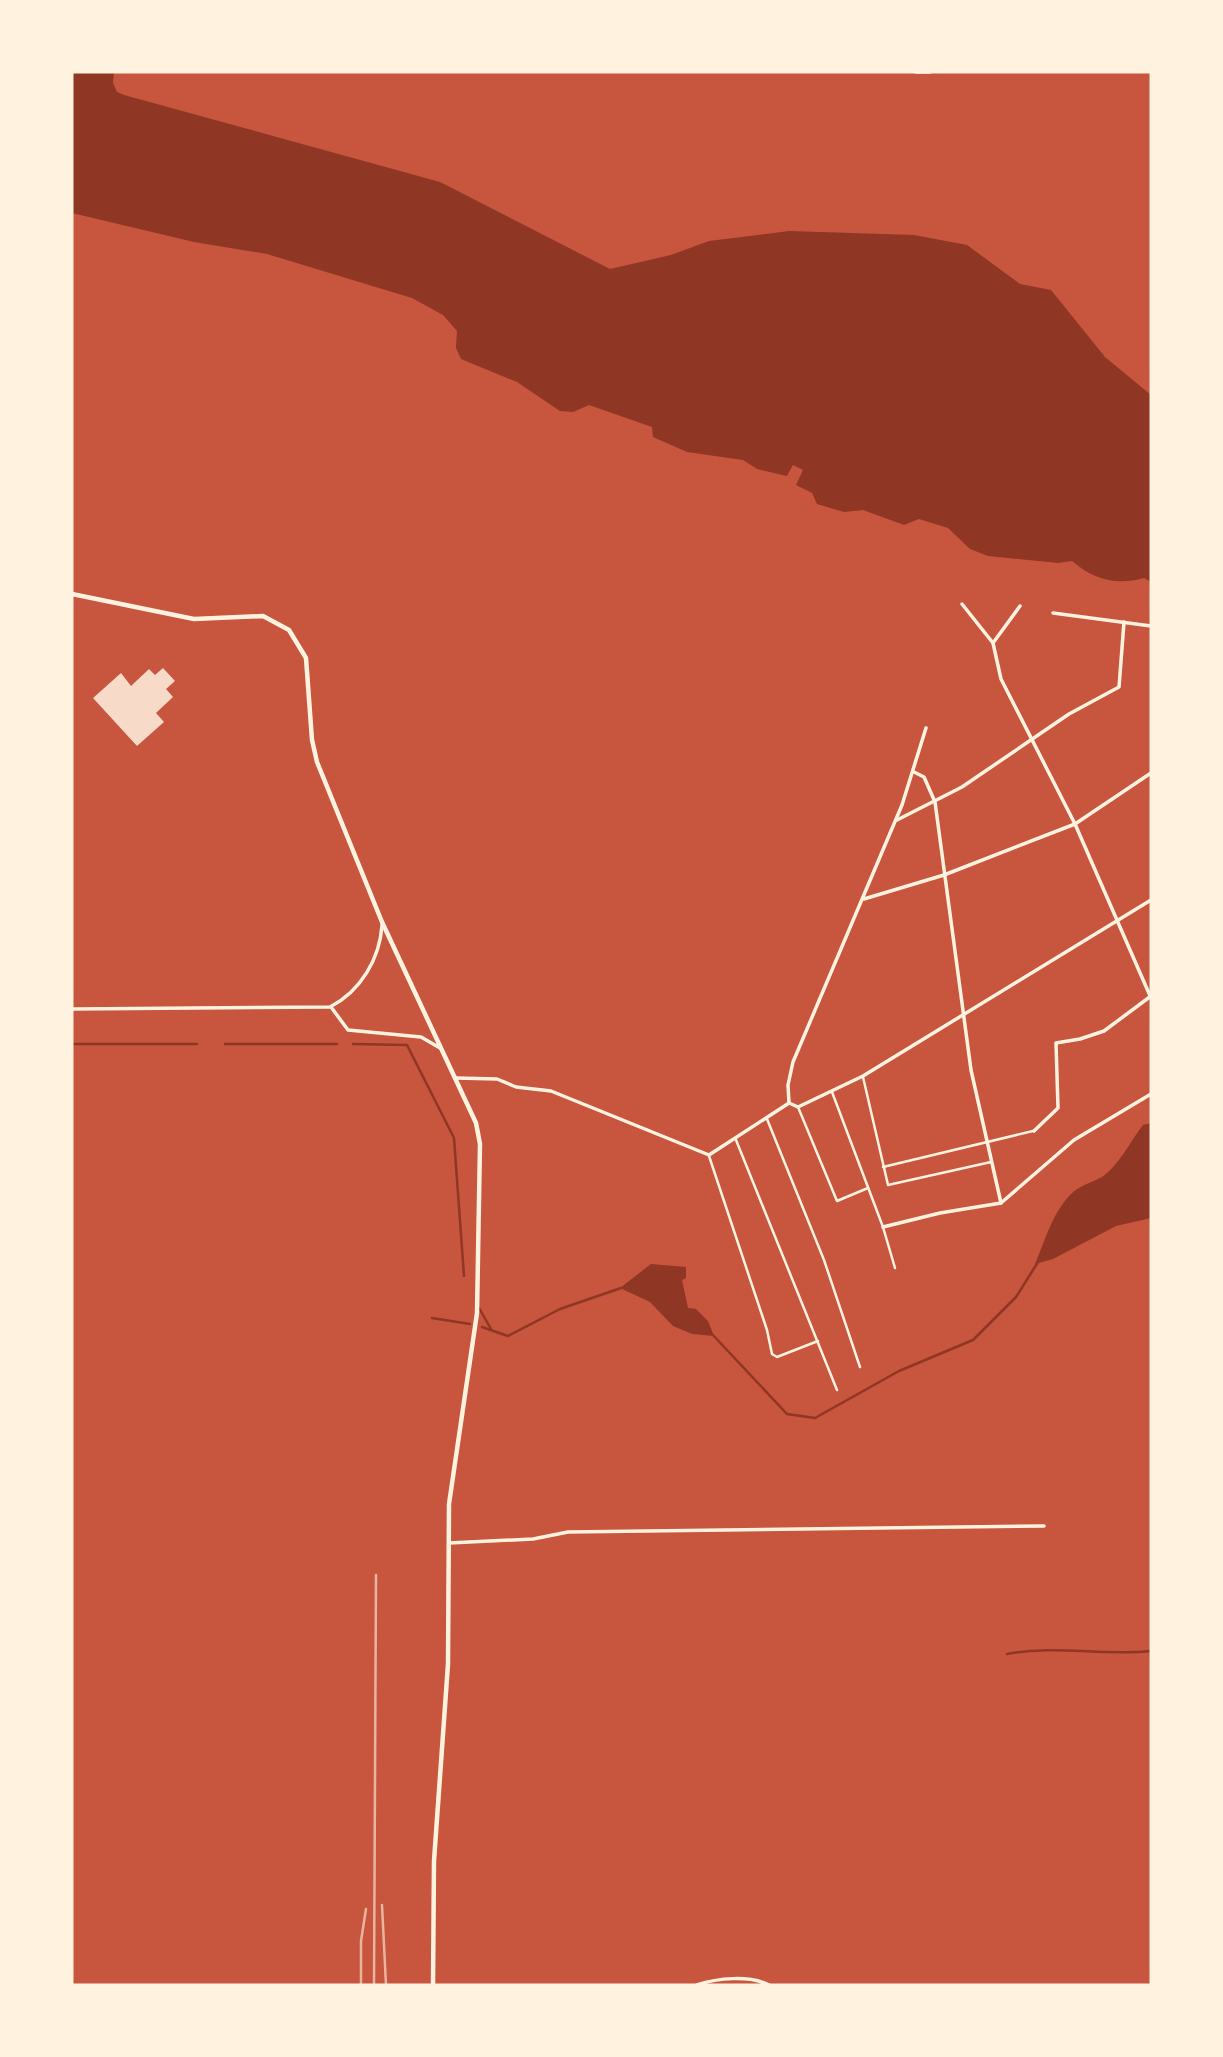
<svg xmlns="http://www.w3.org/2000/svg" width="1223" height="2057" font-family="Helvetica,sans-serif">
<style>
.water{fill:#8f3625}
.lines{fill:none;stroke-linecap:round;stroke-linejoin:round}
.stream{stroke:#8f3625;stroke-width:2.5}
.building{fill:#f7dbc8}
.pedestrian{stroke:#fff3e0;stroke-width:2.5}
.minor{stroke:#fff3e0;stroke-width:3.5}
.tertiary{stroke:#fff3e0;stroke-width:4.5}
.rail{stroke:#e9b49f;stroke-width:2.5}
</style>
<rect width="100%" height="100%" fill="#c8553d"/>
<g class="water">
<path d="M72,72H114L113,83L117,92L124,95L440,182L610,269L671,255L709,241L789,231L914,235L967,245L1020,284L1051,290L1105,357L1151,395V582L1144,578C1116,586 1093,579 1072,561L1058,563L988,556L970,549L948,528L919,519L904,525L863,510L844,512L817,504L812,493L796,485L803,470L793,465L787,476L757,469L743,460L687,452L653,437L652,427L589,405L573,412L560,411L517,382L461,359L456,348L457,331L443,315L412,298L267,254L194,242L72,213Z"/>
<path d="M1151,1123V1218L1116,1226L1053,1259L1035,1264C1045,1241 1052,1214 1070,1195C1080,1185 1091,1183 1102,1177C1119,1165 1130,1142 1143,1125Z"/>
<polygon points="651,1264 686,1267 686,1278 682,1280 688,1308 696,1309 708,1321 714,1336 692,1334 673,1326 650,1302 620,1288"/>
</g>
<g class="lines">
<g class="stream">
<polyline points="72,1044 197,1044"/>
<polyline points="225,1044 337,1044"/>
<polyline points="353,1044 407,1045 454,1138 464,1276"/>
<polyline points="479,1308 491,1329"/>
<polyline points="432,1318 470,1324"/>
<polyline points="482,1327 508,1336 560,1309 621,1288"/>
<polyline points="712,1334 787,1414 815,1418 899,1371 973,1340 1016,1297 1038,1262"/>
<path d="M1007,1654C1055,1645 1103,1656 1151,1651"/>
</g>
</g>
<polygon class="building" points="163,668 175,681 166,689 173,697 156,713 164,722 137,746 93,698 121,673 131,686 149,669 155,675"/>
<g class="lines">
<g class="pedestrian">
<polyline points="863,1077 888,1185 991,1162"/>
<polyline points="832,1092 883,1227 895,1268"/>
<polyline points="798,1107 837,1201 868,1188"/>
<polyline points="767,1119 824,1260 860,1367"/>
<polyline points="736,1140 837,1390"/>
<polyline points="709,1156 767,1330 772,1354 777,1357 818,1341"/>
<polyline points="883,1167 1033,1131"/>
</g>
<g class="minor">
<polyline points="916,72 930,72"/>
<polyline points="962,604 993,643 1001,679 1075,824 1151,998"/>
<polyline points="1053,613 1151,626"/>
<polyline points="993,643 1020,606"/>
<polyline points="914,772 924,777 935,802 971,1070 1001,1203"/>
<polyline points="897,820 962,787 1069,714 1119,687 1124,622"/>
<polyline points="864,899 944,875 1075,824 1151,773"/>
<polyline points="331,1007 348,1030 421,1037 440,1048"/>
<path d="M72,1009L330,1007C361,991 380,958 382,925"/>
<polyline points="456,1078 497,1079 516,1087 551,1091 709,1155 789,1103 788,1085 793,1062 902,805 926,728"/>
<polyline points="789,1103 798,1107 863,1076 1151,900"/>
<polyline points="1034,1131 1058,1108 1056,1043 1080,1039 1104,1031 1151,996"/>
<polyline points="883,1227 940,1213 1001,1203 1074,1140 1151,1094"/>
<polyline points="449,1543 533,1539 568,1532 1044,1526"/>
<path d="M697,1985C717,1978 750,1975 769,1985"/>
</g>
<polyline class="tertiary" points="72,594 194,619 263,616 289,630 306,658 312,740 317,762 382,922 476,1123 480,1144 477,1313 449,1504 448,1664 434,1861 433,1985"/>
<g class="rail">
<polyline points="382,1905 386,1985"/>
<polyline points="361,1985 361,1941 366,1909"/>
<polyline points="374,1985 376,1575"/>
</g>
</g>
<rect width="1223" height="2057" fill="none" stroke="#fff3e0" stroke-width="147"/>
</svg>
